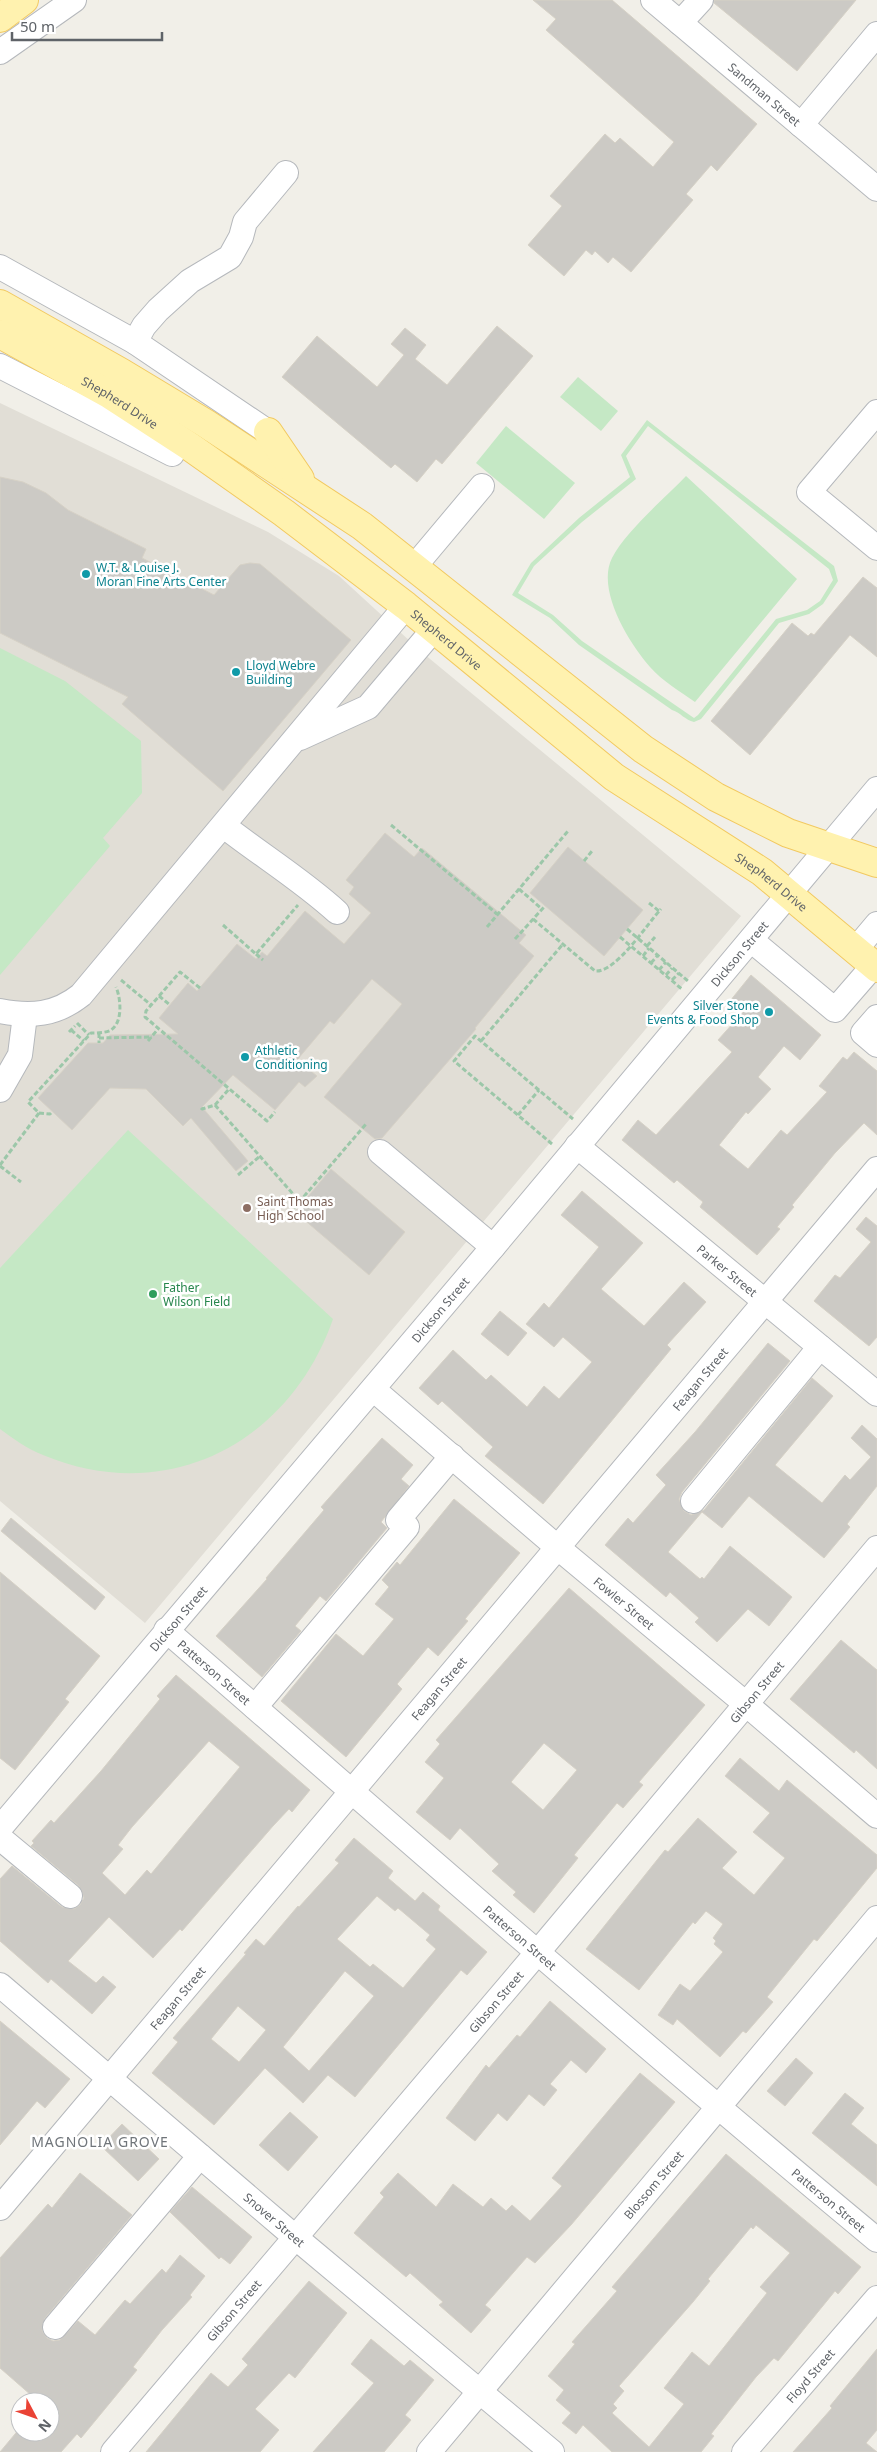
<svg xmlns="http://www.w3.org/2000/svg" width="877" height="2452" font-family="'Noto Sans',sans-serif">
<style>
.education{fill:#e1ded6}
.green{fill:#c5e8c5;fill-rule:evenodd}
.building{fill:#cccac5;stroke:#d6d1c6;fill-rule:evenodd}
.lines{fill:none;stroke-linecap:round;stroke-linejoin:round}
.minor-casing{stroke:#b5b8bc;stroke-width:26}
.major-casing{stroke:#f2c960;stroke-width:30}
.path{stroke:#9cc7a9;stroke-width:3;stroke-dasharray:5 2.5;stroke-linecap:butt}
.minor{stroke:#fff;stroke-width:24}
.major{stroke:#fff2af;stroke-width:28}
.culture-dot{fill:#0f9aa8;stroke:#fff;stroke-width:2}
.education-dot{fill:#8d6e63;stroke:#fff;stroke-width:2}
.leisure-dot{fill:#2e9e5b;stroke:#fff;stroke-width:2}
.labels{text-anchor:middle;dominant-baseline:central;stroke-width:5;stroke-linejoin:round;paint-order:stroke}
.street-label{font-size:12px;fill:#5f6368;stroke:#fff}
.culture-label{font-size:12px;fill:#0d838f;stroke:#fff;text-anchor:start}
.education-label{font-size:12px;fill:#785e54;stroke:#fff;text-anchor:start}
.leisure-label{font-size:12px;fill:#27864d;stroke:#fff;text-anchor:start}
.neighbourhood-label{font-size:14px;letter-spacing:1px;fill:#70757a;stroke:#fff}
</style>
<rect width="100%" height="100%" fill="#f1efe8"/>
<polygon class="education" points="0,403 268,532 339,576 424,654 741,916 145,1623 0,1501"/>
<g class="green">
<polygon points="578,377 618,411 601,431 560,397"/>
<path d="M647,420L834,566L838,581L823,604L809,614L779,623L701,719L694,722C685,720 681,713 672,710L579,645L550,618L512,595L531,563L579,518L630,477L621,455ZM648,426L829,569L833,580L820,601L807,610L776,619L698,715L694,718L582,641L553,615L518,593L534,566L582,522L636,479L626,456Z"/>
<polygon points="506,426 575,483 544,519 476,463"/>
<path d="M686,476L797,579L695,702C681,692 662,681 650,667C629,643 596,590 612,558C626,531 665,498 686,476Z"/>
<polygon points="0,648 65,681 141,741 142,793 103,838 110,846 0,975"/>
<path d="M128,1130L333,1319C290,1443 167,1507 43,1455C27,1449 14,1439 0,1429V1268Z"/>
</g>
<g class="building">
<polygon points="533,0 612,0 757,124 717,171 711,165 686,194 693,200 631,272 613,257 608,263 595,251 592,255 586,250 564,276 528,245 562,206 550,196 605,134 615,143 620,138 653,167 674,142 546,30 556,19"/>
<polygon points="714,0 856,0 797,71 714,3"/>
<polygon points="497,326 533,356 442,464 436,459 417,482 395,464 391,468 282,377 317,336 377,387 404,355 391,344 405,328 426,345 415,359 447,385"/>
<polygon points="0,477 23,482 46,493 68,510 146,549 142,558 214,595 240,565 250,563 260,564 351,640 223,791 122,704 128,697 0,633"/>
<polygon points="863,577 877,588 877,657 850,635 750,755 711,721 792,623 808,636 811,633 814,635"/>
<polygon points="385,833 414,857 422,848 526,935 519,943 534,956 475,1028 476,1029 382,1138 375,1139 324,1097 402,1004 372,979 334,1024 330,1021 297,1060 317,1076 305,1087 299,1082 275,1110 233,1075 202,1107 248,1161 236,1171 191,1118 183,1126 146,1089 110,1088 72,1130 38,1098 88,1043 103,1043 110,1035 178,1034 159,1018 188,983 197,991 237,944 256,959 262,952 267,956 305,911 344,944 371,913 349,894 354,887 346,880"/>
<polygon points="568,847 643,910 604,956 530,893"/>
<polygon points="751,975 821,1035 800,1060 784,1046 758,1077 771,1089 748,1114 746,1112 719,1145 748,1169 781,1130 787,1135 827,1092 819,1086 843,1057 847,1060 854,1052 877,1071 877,1135 864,1123 835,1153 792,1205 794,1207 777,1227 780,1229 757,1255 700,1207 703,1202 677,1180 674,1183 622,1140 638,1120 656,1135 732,1052 718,1040 743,1012 730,1001"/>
<polygon points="331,1169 405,1232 369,1275 295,1212"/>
<polygon points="582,1191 643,1243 601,1289 644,1326 684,1282 706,1302 667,1345 671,1349 543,1504 485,1456 493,1447 442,1401 438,1405 419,1388 453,1350 486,1380 491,1375 527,1407 544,1386 559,1399 592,1362 563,1337 554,1347 526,1324 544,1303 549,1308 599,1247 561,1215"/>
<polygon points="866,1217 877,1226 877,1337 869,1346 814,1301 835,1275 840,1278 871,1242 856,1229"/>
<polygon points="500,1311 527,1333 508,1356 481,1334"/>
<polygon points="768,1343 790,1361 682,1492 679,1499 684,1511 691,1515 704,1510 812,1378 833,1396 775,1465 822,1503 845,1475 850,1480 871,1457 851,1438 862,1425 877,1439 877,1486 847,1524 850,1527 824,1558 749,1496 722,1528 702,1512 668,1552 700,1579 702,1577 704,1579 730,1546 792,1597 769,1626 748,1609 717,1642 695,1622 699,1618 670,1592 666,1597 605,1545 628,1518 633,1523 666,1485 656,1475 695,1432"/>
<polygon points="382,1438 413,1465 401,1479 409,1486 381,1522 387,1528 326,1601 320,1596 295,1626 301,1631 262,1677 216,1636 267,1579 266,1578 324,1510 321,1507"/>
<polygon points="454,1499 520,1553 465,1619 468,1621 438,1656 428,1647 397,1684 402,1689 346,1757 281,1701 336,1634 363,1656 394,1619 375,1604 389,1587 382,1580 397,1562 400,1565"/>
<polygon points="11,1518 105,1597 95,1610 1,1531"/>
<polygon points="0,1572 100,1656 65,1699 69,1702 15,1770 0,1758"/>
<path d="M569,1588L705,1705L639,1782L643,1785L623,1808L617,1803L574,1855L578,1858L534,1913L513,1895L516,1892L492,1871L499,1864L460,1828L450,1840L416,1812L444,1778L425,1762L440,1744L436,1740ZM544,1743L577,1770L543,1810L511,1782Z"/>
<polygon points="841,1640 877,1670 877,1769 856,1750 854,1753 790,1699"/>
<path d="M176,1675L310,1790L292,1812L289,1809L273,1826L182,1931L180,1929L153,1958L109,1917L68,1961L96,1983L103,1976L116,1987L92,2014L51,1979L48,1983L0,1941V1879L12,1866L62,1907L74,1909L80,1905L84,1898L79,1886L31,1846L34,1843L32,1841L51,1820L54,1823L101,1771L160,1699L157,1696ZM209,1741L240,1767L151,1874L147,1870L125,1895L102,1873L123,1849L118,1845L132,1827Z"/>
<polygon points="740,1758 779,1791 787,1780 877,1855 877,1868 817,1941 814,1939 767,1997 773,2002 746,2033 743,2031 720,2057 677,2019 673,2025 658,2015 680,1984 690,1991 723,1952 714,1944 716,1941 713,1938 723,1924 706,1911 695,1924 693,1922 639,1990 586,1949 665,1850 668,1852 698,1818 737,1852 722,1868 754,1895 785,1858 753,1832 770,1813 725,1776"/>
<path d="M354,1838L393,1871L388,1878L415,1901L423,1892L440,1906L438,1910L487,1952L467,1975L461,1970L355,2097L328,2075L303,2103L265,2068L214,2125L152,2073L178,2042L173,2038L246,1954L244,1953L256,1939L264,1946L298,1906L299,1907L339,1863L335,1860ZM377,1896L395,1911L398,1908L430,1935L426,1940L436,1949L403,1988L373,1964L370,1967L337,1939ZM345,1971L374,1996L309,2071L283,2047ZM238,2006L266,2030L239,2062L211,2039Z"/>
<polygon points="550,2001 606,2049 586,2073 571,2060 550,2084 557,2090 544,2106 529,2094 507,2121 498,2113 475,2141 446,2118 486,2065 489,2068 517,2035 520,2037"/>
<polygon points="0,2021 70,2079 45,2108 37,2101 0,2145"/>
<polygon points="796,2058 813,2073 785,2106 767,2091"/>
<polygon points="640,2073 675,2102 571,2225 535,2263 527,2257 485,2305 491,2310 471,2333 439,2305 443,2302 410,2273 406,2277 354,2233 384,2197 380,2193 398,2173 436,2207 453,2184 483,2207 491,2198 506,2211 512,2205 530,2221 562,2186 552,2178"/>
<polygon points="845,2093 864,2108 851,2124 877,2145 877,2186 812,2133"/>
<polygon points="290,2112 318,2137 288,2171 259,2145"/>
<polygon points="122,2124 159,2159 138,2181 101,2146"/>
<path d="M726,2154L861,2267L838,2294L835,2291L778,2361L774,2358L756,2377L711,2434L714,2436L701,2452H612L583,2425L576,2434L562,2423L571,2413L556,2400L564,2390L548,2376L575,2344L572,2342L617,2291L612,2287ZM756,2225L790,2253L760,2287L767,2293L709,2366L692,2352L664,2388L684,2404L649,2447L612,2413L617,2408L613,2404L624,2391L619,2386L693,2302L710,2281L708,2279L751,2227L753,2229Z"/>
<polygon points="80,2173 132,2215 45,2318 42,2331 47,2338 53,2341 60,2340 78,2321 95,2335 125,2300 130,2304 162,2269 166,2273 180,2255 205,2276 190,2295 192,2297 162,2330 133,2367 137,2370 81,2438 77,2434 61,2452 0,2452 20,2428 20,2432 50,2432 50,2402 39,2402 0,2368 0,2258 48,2204 52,2208"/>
<polygon points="192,2187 252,2237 230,2264 221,2257 219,2259 170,2212"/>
<polygon points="309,2281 347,2313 295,2378 289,2373 255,2409 279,2430 260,2452 146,2452 211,2373 228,2387 248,2365 242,2359"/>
<polygon points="371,2339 404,2366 410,2360 434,2380 405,2415 411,2420 384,2452 313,2452 374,2383 351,2364"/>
<polygon points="877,2349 877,2430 866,2443 877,2452 793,2452 832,2408 830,2406"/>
</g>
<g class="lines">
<defs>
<g id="minor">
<path id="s1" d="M653,0L877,189"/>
<polyline points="680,23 701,0"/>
<polyline points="0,52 74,0"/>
<polyline points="801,125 877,34"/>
<polyline points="0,267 135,342 268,432"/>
<polyline points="135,342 144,326 158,310 190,281 230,257 241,237 245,222 286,173"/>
<polyline points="0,366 172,454"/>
<polyline points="877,412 809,492 877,548"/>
<polyline points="414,567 482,486"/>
<polyline points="300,738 368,707 434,629"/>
<path d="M224,826C261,855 302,880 337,912"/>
<polyline points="751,940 835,1010 874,965"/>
<polyline points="856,949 877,924"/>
<path d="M0,1011C31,1017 56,1015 81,995L406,606"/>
<polyline points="877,1017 863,1033 877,1045"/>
<polyline points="0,1090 20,1055 25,1015"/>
<path id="s2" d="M577,1146L877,1394"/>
<polyline points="380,1152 493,1247"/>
<path id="s3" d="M373,1389L557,1547L746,1704L877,1816"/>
<polyline points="693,1501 820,1347"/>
<path id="s4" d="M166,1630C402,1835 637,2041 877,2240"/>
<polyline points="255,1707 407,1527 398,1520 452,1456"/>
<path id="s5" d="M0,1828L493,1247L877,789"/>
<polyline points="0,1838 70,1896"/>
<path id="s6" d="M0,1985L295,2237L552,2452"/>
<path id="s7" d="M0,2208L877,1169"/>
<polyline points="55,2327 200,2156"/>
<path id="s8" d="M113,2452L537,1953L877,1548"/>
<path id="s9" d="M429,2452L877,1918"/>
<path id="s10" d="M744,2452L877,2298"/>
</g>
<g id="major">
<polyline points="0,18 24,0"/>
<polyline points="0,304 122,373 205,423 362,526 643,749 716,797 788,833 877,863"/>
<path id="s11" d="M0,334L109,394L189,446L284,513L406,606L614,777L762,872L877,968"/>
<polyline points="268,432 300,479"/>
</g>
</defs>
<use href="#minor" class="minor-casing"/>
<use href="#major" class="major-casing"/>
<g class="path">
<polyline points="391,825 497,914"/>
<polyline points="584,861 592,851"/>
<polyline points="519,889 542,909"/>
<polyline points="649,903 659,911"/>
<path d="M533,919L595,971C616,973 647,924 661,909"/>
<polyline points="223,925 256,954 298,905"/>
<polyline points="487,927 568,831"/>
<polyline points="627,929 689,982"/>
<polyline points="620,937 683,990"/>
<polyline points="515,939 545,906"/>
<polyline points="647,946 655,937"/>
<polyline points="256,954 263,960"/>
<polyline points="643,956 649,948"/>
<polyline points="651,963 658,955"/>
<polyline points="659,970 666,962"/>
<polyline points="666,975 672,968"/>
<polyline points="121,980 151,1005"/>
<polyline points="672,980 679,973"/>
<polyline points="200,988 180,972 146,1011 145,1017 267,1121 275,1112"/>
<polyline points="159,996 170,1005"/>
<polyline points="77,1023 89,1035"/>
<polyline points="71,1030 84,1041"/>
<polyline points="69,1032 75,1026"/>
<polyline points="99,1033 99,1043"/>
<polyline points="99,1038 152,1037"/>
<polyline points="148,1041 158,1029"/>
<polyline points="481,1041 563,944"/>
<polyline points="215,1105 300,1202"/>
<polyline points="201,1108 202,1109 215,1105 229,1089"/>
<polyline points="39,1113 50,1114 52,1112"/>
<polyline points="518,1115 539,1090"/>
<polyline points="552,1144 454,1061 475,1036 573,1119"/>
<path d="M0,1165L39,1113L28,1102L91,1033C96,1033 106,1033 111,1030C123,1022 121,999 116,987"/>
<polyline points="0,1166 21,1182"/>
<polyline points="238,1175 260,1156"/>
<polyline points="294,1208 366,1124"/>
</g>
<use href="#minor" class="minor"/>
<use href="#major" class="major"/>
</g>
<g class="culture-dot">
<circle cx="86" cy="574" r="5"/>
<circle cx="236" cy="672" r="5"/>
<circle cx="769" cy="1012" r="5"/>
<circle cx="245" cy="1057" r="5"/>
</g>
<circle class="education-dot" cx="247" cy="1208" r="5"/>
<circle class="leisure-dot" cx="153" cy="1294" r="5"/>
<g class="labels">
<g class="street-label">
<text stroke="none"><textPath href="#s1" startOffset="146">Sandman Street</textPath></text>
<text stroke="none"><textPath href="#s11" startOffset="138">Shepherd Drive</textPath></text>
<text stroke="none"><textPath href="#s11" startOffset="542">Shepherd Drive</textPath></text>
<text stroke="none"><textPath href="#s11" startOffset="948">Shepherd Drive</textPath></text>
<text stroke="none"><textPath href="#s5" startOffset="1145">Dickson Street</textPath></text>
<text stroke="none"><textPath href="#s2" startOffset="195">Parker Street</textPath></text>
<text stroke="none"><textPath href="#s5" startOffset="680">Dickson Street</textPath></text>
<text stroke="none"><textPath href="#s7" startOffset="1085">Feagan Street</textPath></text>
<text stroke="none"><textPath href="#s3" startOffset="330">Fowler Street</textPath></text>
<text stroke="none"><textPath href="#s5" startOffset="275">Dickson Street</textPath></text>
<text stroke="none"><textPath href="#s4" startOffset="64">Patterson Street</textPath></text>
<text stroke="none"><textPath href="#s7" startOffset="680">Feagan Street</textPath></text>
<text stroke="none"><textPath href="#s8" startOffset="996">Gibson Street</textPath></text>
<text stroke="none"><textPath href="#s4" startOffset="469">Patterson Street</textPath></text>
<text stroke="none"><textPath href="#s7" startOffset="275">Feagan Street</textPath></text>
<text stroke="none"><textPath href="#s8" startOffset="591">Gibson Street</textPath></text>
<text stroke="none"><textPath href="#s9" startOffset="349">Blossom Street</textPath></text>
<text stroke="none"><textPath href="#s4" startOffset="874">Patterson Street</textPath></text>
<text stroke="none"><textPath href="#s6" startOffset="361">Snover Street</textPath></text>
<text stroke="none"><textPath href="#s8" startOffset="186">Gibson Street</textPath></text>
<text stroke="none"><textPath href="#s10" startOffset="101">Floyd Street</textPath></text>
</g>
<g class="culture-label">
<text x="96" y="567">W.T. &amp; Louise J.<tspan x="96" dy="14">Moran Fine Arts Center</tspan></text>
<text x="246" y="665">Lloyd Webre<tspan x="246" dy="14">Building</tspan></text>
<text x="759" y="1005" text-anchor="end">Silver Stone<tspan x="759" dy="14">Events &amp; Food Shop</tspan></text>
<text x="255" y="1050">Athletic<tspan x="255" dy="14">Conditioning</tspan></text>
</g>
<g class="education-label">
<text x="257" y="1201">Saint Thomas<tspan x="257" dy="14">High School</tspan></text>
</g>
<g class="leisure-label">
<text x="163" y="1287">Father<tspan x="163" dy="14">Wilson Field</tspan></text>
</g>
<g class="neighbourhood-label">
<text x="100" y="2141">MAGNOLIA GROVE</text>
</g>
</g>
<g transform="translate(35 2417) rotate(131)"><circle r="24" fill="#ffffff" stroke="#bfc1c3"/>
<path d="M0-4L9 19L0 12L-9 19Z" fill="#ea4335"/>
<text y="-8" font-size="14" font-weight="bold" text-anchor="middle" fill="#5f6368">N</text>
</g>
<path d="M12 32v8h150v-8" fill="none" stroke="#5f6368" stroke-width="2.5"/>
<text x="20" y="32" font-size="15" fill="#5f6368" stroke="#ffffff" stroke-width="4" paint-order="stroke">50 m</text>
</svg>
